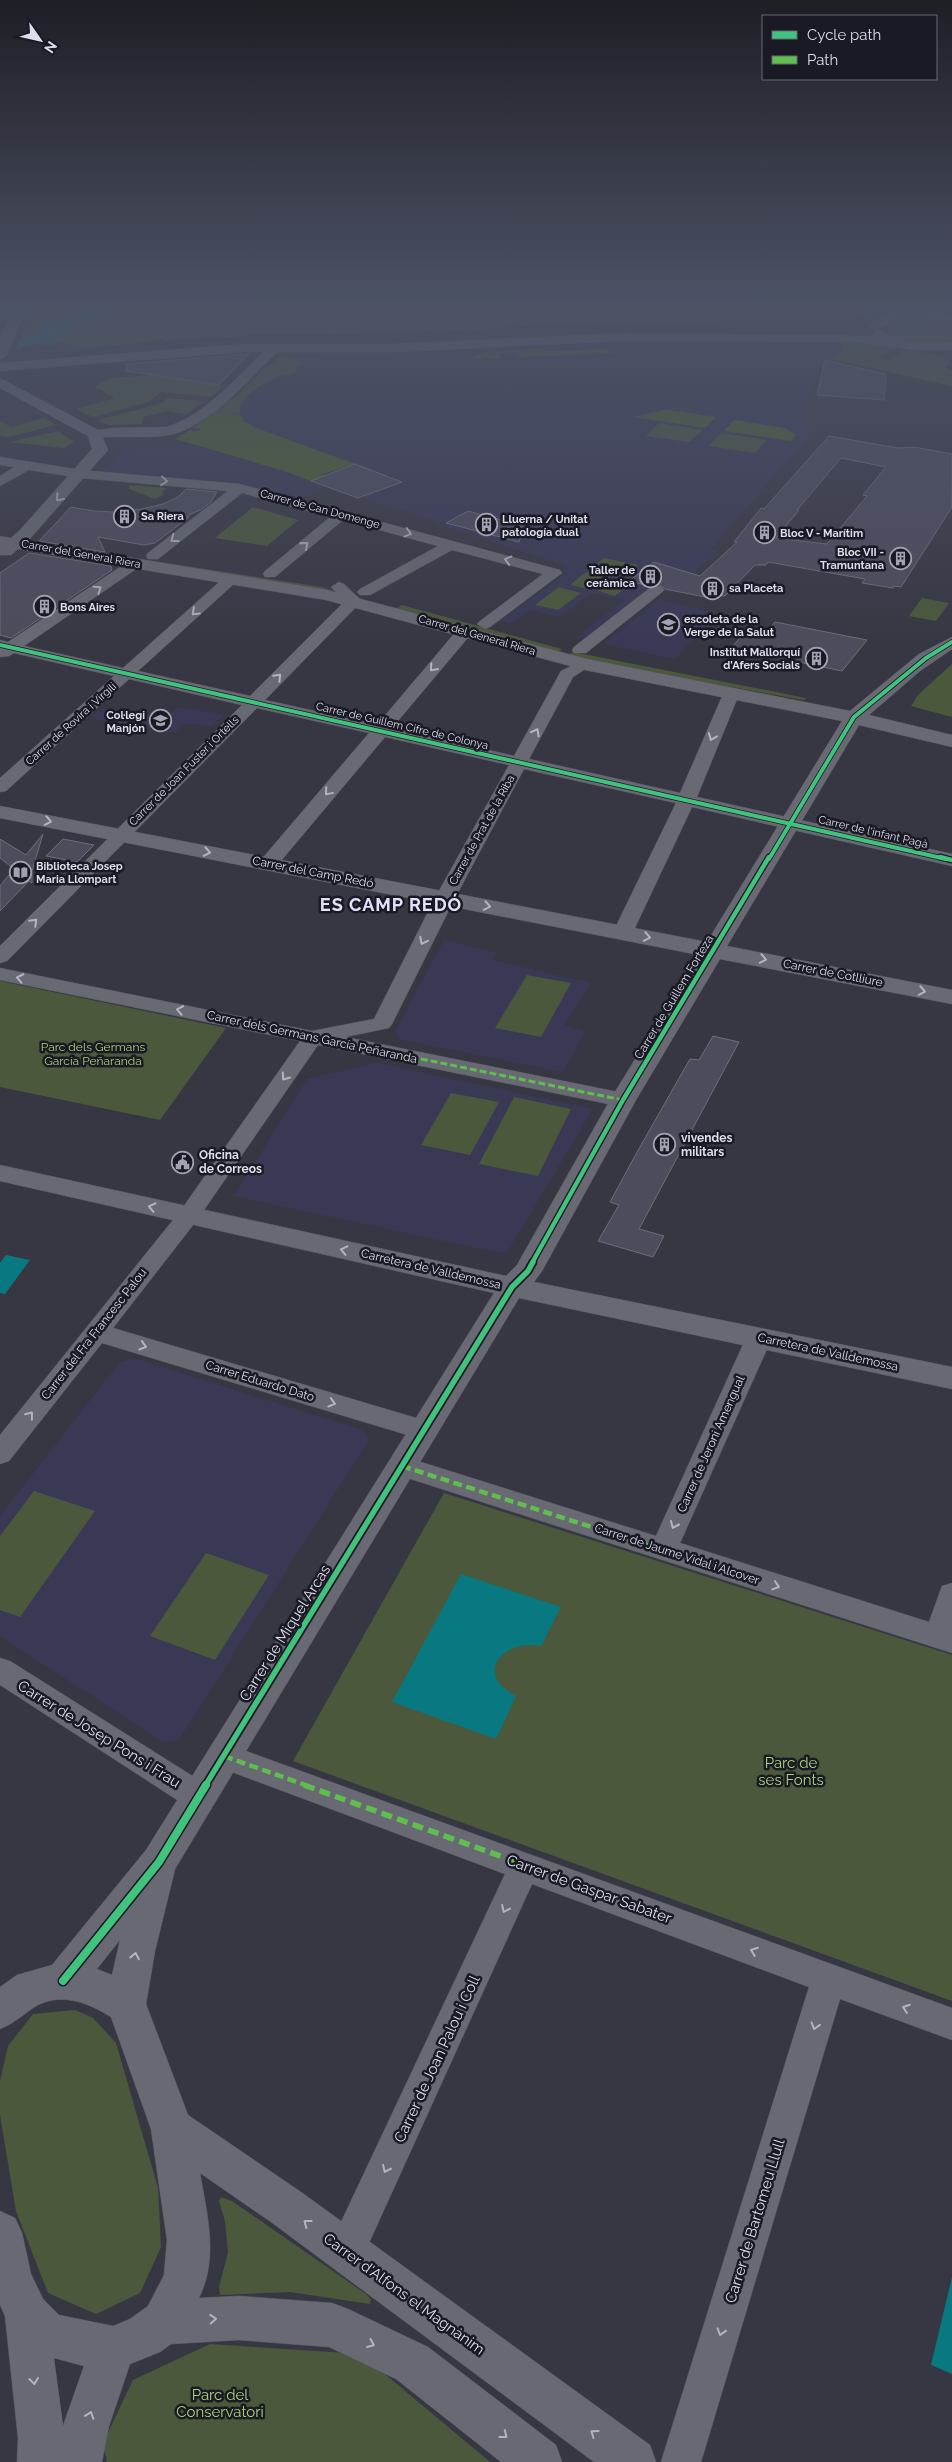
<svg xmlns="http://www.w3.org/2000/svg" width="952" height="2462" font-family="Raleway,sans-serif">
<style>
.built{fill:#393955}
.green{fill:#4b583b}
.forest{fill:#4b612d}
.water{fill:#087980}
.building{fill:#4c4c5c;stroke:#6d6e79;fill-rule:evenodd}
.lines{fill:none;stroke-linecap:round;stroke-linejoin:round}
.street-casing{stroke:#555560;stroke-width:1}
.secondary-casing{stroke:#555560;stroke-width:1}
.street{fill:#686973;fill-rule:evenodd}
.secondary{fill:#686973;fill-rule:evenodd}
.quiet-far2{stroke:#5fbe4e;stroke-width:3;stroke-dasharray:7 3;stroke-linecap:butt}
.quiet-far1{stroke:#5fbe4e;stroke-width:4.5;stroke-dasharray:9 4.5;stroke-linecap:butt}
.quiet{stroke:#5fbe4e;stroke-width:5.5;stroke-dasharray:11 5.5;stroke-linecap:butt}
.cycleway-far3-casing{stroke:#1a1a25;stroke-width:5.5}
.cycleway-far2-casing{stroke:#1a1a25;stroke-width:7}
.cycleway-far1-casing{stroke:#1a1a25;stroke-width:9}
.cycleway-casing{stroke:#1a1a25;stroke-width:11}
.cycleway-far3{stroke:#40c37c;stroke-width:4}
.cycleway-far2{stroke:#40c37c;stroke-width:4.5}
.cycleway-far1{stroke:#40c37c;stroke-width:5.5}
.cycleway{stroke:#40c37c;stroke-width:8}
.oneway{stroke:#b3b4c2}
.labels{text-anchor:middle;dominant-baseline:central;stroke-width:5;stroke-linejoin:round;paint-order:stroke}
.far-street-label{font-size:11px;fill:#dcdded;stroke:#1a1a25}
.far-poi-label{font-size:11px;font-weight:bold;fill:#dcdded;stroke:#1a1a25;text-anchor:start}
.street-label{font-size:12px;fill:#dcdded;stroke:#1a1a25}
.park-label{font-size:12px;fill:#abd179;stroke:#1a1a25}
.poi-label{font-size:12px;font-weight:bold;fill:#dcdded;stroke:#1a1a25;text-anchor:start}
.near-street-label{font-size:15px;fill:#dcdded;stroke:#1a1a25}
.near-park-label{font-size:15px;fill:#abd179;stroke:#1a1a25}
.district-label{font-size:18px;font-weight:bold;letter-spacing:1px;fill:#e0e1fb;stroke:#1a1a25}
</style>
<rect width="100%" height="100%" fill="#373743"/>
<g class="built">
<polygon points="645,339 840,341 843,351 829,359 822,358 801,426 816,429 711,548 719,553 716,557 708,561 670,593 651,587 587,637 574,639 624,600 591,593 559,617 529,610 511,623 500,621 568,572 562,570 568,566 440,525 442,524 433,522 435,520 325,486 300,499 237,483 102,472 122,449 194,444 176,439 239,394 264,368 280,357 318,356 325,351 554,343 569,346"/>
<polygon points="660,599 717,614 675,659 607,645 605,643"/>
<polygon points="179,707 223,715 211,727 186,723 175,733 90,718 102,708 163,719"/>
<polygon points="444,940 497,953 493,960 591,983 564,1025 585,1031 563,1072 399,1039 395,1032"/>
<polygon points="377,1063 593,1109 506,1254 234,1196 307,1079"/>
<polygon points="133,1358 363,1430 369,1440 179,1740 163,1742 0,1636 0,1516 120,1362"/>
</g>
<g class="green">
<polygon points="37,303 952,303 952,305 891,307 870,311 860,317 839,320 803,318 697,322 652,322 641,324 578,323 506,327 465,331 441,329 409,332 387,331 330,335 328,333 257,333 241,337 176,338 174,341 164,341 164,338 149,342 81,349 63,342 46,347 36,344 16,349"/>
<path d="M934,318L952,322V341C937,343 894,345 887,329L889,324L904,319Z"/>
<polygon points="840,341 891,347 893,348 880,358 888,360 902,351 912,350 943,357 952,364 945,366 952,371 952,386 829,359 843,351"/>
<path d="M280,357H291L304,362L296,367L297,370C292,376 288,376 281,375C266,384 238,394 240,414L214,412L239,394L264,368Z"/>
<polygon points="152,375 224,386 211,397 161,392 149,402 93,417 76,409 115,398 95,387 110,378"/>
<polygon points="168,398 204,401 187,414 167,411 144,417 142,424 108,425 98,420 160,404"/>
<polygon points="44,418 56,425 9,437 0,436 0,421 11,427"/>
<polygon points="659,423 703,430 689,442 646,436"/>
<polygon points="58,431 74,442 64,448 10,442"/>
<polygon points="721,433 767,440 755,453 708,446"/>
<polygon points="129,485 167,488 162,492 163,495 155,499 129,489"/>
<polygon points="253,507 298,520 267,546 215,538"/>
<polygon points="52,545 322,587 341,593"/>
<polygon points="604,558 638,565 626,575 593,567"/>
<polygon points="586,572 603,576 587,589 570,585"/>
<polygon points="614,579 631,583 615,596 598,591"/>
<polygon points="559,587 581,593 558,610 535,605"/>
<polygon points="922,598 949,603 936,621 909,616"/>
<polygon points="402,605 562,649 558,652 537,647 397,608"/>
<polygon points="573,652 806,698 804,700 610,665 568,655"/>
<polygon points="952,664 952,717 911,706 918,695"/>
<polygon points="527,975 571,983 541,1037 495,1028"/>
<polygon points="0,981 226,1028 160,1120 0,1087"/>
<polygon points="451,1093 499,1102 470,1155 421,1145"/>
<polygon points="514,1097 571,1109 538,1176 479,1164"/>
<polygon points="34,1491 95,1511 20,1617 0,1610 0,1536"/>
<polygon points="444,1493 952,1655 952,2001 293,1761"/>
<polygon points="206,1553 269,1575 215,1660 150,1636"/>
<polygon points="75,2010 93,2018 116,2043 158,2188 161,2247 140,2293 96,2314 48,2293 16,2211 0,2115 0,2081 8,2046 33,2014"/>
<polygon points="221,2197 232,2201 366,2294 371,2299 370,2304 290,2292 220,2295 219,2287 228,2252 225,2221 219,2201"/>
<polygon points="210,2344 361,2354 490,2462 107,2462 103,2443 133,2380"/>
</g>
<g class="forest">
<polygon points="535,349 557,351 604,349 616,353 520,357 518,352 498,353 500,358 466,359 485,352"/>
<polygon points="663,410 669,410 716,417 705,428 634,417"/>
<polygon points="214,412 240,414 244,421 254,427 355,464 323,474 325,476 311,481 287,472 176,439 189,430 198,431 200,429 193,428"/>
<polygon points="734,420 785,428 796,435 791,441 724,431"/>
</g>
<g class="water">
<polygon points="91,303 130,303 50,340 16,349 20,341 42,332 42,328"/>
<polygon points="6,1255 30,1260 5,1294 0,1293 0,1263"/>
<path d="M461,1574L561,1607L541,1646C501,1639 474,1675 516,1696L496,1739L392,1702Z"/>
<polygon points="952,2277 952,2374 931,2365"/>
</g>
<g class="building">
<polygon points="249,354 219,385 126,371 126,364"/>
<polygon points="825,360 886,374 884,400 817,395"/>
<path d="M829,436L898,448L914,447L952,454V507L901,587L894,586L893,588L862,583L865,579L768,562L766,565H755L725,596L719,595L715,599L665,589L657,583L649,586L629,581L654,562L700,576L737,542H734L761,508L764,509ZM841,458L886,467L863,495L867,496L827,544L776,538L799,510H797Z"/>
<polygon points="355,464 402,482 358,498 311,481"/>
<polygon points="186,489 217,492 210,503 200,510 187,516 189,517 155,543 144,545 98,537 105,552 39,541 71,507 94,511 115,512 142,509 163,504 178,497"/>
<polygon points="468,511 523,526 519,542 446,523"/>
<polygon points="29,553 111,566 112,570 11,638 0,635 0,573"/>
<polygon points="775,622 867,640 842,671 731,648 750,627 767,631"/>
<polygon points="43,834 32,871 32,883 29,881 0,911 0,886 14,869 0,858 0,839 26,855"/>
<polygon points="63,839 94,845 77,862 46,856"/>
<polygon points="713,1036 739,1042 639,1229 664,1236 653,1257 598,1241 619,1205 610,1202 636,1154 690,1059 699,1060"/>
</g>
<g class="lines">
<defs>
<g id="street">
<path d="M274,344L278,345L280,348L278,351C251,378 208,428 169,435C145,439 119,435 95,438L89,434L90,431L113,428L167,427C207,414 240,374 270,345Z"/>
<polygon points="0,457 81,470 240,484 560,570 562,573 490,627 485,629 477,624 480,621 543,574 452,550 370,595 360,595 357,592 360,589 438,546 343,520 275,577 265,577 263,574 265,571 330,517 242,493 158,559 148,559 146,556 148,553 228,491 81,478 29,470 0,486 0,476 14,467 0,465"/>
<polygon points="134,560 139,561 141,564 139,567 24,646 123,668 226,576 231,575 238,579 236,582 138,671 250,696 345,601 331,587 339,582 344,584 362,601 265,700 377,725 459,628 471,628 473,631 471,634 392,728 514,756 561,671 585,659 593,664 573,677 529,759 680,793 724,692 726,689 738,689 740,692 697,797 952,854 952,866 692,807 633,932 630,936 623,938 616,936 613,932 676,803 524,769 455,898 392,1024 389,1028 345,1037 623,1093 631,1095 634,1100 631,1105 623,1107 318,1045 197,1220 113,1328 433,1423 437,1430 433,1437 424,1440 102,1343 9,1461 0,1464 0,1435 181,1210 300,1041 0,980 0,968 312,1031 374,1019 435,898 509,765 385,737 275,868 261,868 259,864 261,860 369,733 257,708 7,961 0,963 0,946 242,705 129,679 6,791 0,792 0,778 114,676 14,653 9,656 0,657 0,640 8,642 129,561"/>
<polygon points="656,585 661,587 664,590 661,593 586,653 574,653 572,650 574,647 651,587"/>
<polygon points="759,1329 768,1332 772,1338 680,1543 929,1622 942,1586 952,1583 952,1653 392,1473 389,1466 392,1459 402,1456 656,1536 746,1338 750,1332"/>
<polygon points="0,1658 10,1661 210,1787 215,1797 210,1807 199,1811 188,1807 0,1685"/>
<polygon points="224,1743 952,2008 952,2040 840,1999 701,2462 661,2462 809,1987 532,1884 359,2265 346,2271 333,2265 327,2252 333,2239 505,1874 213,1765 209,1756 213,1747"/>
</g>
<g id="secondary">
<polygon points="16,303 28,303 7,355 0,359 0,339"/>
<path d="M923,310L952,314V322L923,318L900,319L875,330L868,326C881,310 904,310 923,310Z"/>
<polygon points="879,330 905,341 952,342 952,350 914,350 856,342 622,341 393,352 245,352 0,371 0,363 245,344 393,344 622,333 873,336 874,331"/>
<path d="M0,378L100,431L108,450L28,541L327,590L587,659L850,711L919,654L952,637V649L920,671L869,715L952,735V747L859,725L727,946L952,990V1004L720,959L636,1100L542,1271L534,1282L952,1367V1389L519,1298L175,1869L155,1951L146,2004L188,2115L301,2192L650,2445L656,2462H594L271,2222L200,2173C207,2214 219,2258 199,2298L239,2296L332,2303L348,2309L428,2347L556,2445L562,2462H501L396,2379L329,2347L239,2340L171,2344L160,2352L130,2364L109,2426L102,2462H17L18,2438L5,2316L0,2305V2211L15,2218L22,2233L31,2274L43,2299L59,2315L113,2326L130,2319L148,2306L164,2275L167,2240L151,2129L111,2017C90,2004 65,1993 40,2004C26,2011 16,2023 0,2029V1987L17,1975L52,1965L146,1850L494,1293L0,1181V1165L506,1276L517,1265L610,1100L699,955L0,818V806L707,942L842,721L585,670L326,600L18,549L11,555H0V536L11,538L20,530L92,449L88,436L0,388ZM120,1940L112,1975L97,1969ZM54,2358L84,2366L63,2426Z"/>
</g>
</defs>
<use href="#street" class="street-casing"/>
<use href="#secondary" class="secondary-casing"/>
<use href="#street" class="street"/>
<use href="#secondary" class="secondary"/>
<polyline class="quiet-far2" points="313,1037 623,1100"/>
<g class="quiet-far1">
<polyline points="402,1466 663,1550"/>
<polyline points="224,1756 308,1786"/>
</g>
<polyline class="quiet" points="304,1785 525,1865"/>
<defs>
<g id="cycleway-far3">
<polyline points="0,645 946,859"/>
<polyline points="769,859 854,717 926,658 952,642"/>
</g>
<g id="cycleway-far2">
<polyline points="940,857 952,860"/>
<polyline points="532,1263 623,1100 769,857"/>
</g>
<polyline id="cycleway-far1" points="205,1786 512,1287 528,1271 533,1262"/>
<polyline id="cycleway" points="63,1981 159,1862 206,1785"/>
</defs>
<use href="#cycleway-far3" class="cycleway-far3-casing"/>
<use href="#cycleway-far2" class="cycleway-far2-casing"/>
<use href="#cycleway-far1" class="cycleway-far1-casing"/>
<use href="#cycleway" class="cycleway-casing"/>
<use href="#cycleway-far3" class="cycleway-far3"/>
<use href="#cycleway-far2" class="cycleway-far2"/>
<use href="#cycleway-far1" class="cycleway-far1"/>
<use href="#cycleway" class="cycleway"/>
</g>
<defs><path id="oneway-chevron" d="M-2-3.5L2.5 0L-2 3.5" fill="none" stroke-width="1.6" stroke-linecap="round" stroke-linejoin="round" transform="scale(1.25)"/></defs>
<g class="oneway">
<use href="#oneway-chevron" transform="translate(164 481) rotate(5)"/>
<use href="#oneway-chevron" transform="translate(59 498) rotate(132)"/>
<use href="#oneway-chevron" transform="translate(408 533) rotate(15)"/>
<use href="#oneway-chevron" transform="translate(174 539) rotate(142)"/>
<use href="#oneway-chevron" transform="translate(305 545) rotate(-41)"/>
<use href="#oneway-chevron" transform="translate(508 560) rotate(-165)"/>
<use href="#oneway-chevron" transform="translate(98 589) rotate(-34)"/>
<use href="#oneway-chevron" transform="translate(195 612) rotate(137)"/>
<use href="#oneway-chevron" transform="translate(433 668) rotate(131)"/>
<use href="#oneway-chevron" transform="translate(278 677) rotate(-45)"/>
<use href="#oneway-chevron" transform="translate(536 732) rotate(-62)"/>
<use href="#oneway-chevron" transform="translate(712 737) rotate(112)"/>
<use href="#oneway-chevron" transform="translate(328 792) rotate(130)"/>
<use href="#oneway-chevron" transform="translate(48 821) rotate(11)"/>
<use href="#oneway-chevron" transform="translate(207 852) rotate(11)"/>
<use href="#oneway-chevron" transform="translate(487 906) rotate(11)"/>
<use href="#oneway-chevron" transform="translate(34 922) rotate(-45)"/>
<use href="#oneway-chevron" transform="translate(647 937) rotate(11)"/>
<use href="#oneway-chevron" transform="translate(423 941) rotate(117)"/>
<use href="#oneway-chevron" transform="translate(763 959) rotate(11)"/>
<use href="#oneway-chevron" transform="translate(20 978) rotate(-168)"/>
<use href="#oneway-chevron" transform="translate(922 991) rotate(11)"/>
<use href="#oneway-chevron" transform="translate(180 1010) rotate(-169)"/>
<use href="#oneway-chevron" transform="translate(285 1077) rotate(125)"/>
<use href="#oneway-chevron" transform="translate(152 1207) rotate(-167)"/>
<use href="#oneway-chevron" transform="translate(344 1250) rotate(-167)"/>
<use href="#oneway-chevron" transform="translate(143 1346) rotate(17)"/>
<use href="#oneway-chevron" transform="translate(332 1403) rotate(17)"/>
<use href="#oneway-chevron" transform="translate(30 1415) rotate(-52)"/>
<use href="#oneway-chevron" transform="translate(674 1525) rotate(114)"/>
<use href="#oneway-chevron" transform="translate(776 1586) rotate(18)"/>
<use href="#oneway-chevron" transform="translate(505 1909) rotate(115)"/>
<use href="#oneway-chevron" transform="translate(754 1951) rotate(-159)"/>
<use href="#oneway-chevron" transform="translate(135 1956) rotate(-79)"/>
<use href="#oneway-chevron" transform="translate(906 2008) rotate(-160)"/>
<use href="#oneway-chevron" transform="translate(815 2026) rotate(107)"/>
<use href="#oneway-chevron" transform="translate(386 2169) rotate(115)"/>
<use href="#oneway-chevron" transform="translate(307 2223) rotate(-143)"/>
<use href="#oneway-chevron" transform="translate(213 2319) rotate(-4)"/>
<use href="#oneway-chevron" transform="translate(721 2332) rotate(107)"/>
<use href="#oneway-chevron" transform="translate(371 2344) rotate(25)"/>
<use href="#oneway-chevron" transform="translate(34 2381) rotate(83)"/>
<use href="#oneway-chevron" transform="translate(90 2415) rotate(-71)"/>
<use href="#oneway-chevron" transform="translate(594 2433) rotate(-144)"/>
<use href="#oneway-chevron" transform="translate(504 2435) rotate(38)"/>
</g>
<linearGradient id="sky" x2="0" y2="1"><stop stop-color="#1e1e25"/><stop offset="0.47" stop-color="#4d5366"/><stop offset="1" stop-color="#4d5366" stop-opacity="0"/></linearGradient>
<rect width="952" height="648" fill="url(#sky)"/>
<defs>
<symbol id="building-ring" viewBox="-11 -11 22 22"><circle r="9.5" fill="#1a1a25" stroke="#a2a3b2" stroke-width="1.5"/><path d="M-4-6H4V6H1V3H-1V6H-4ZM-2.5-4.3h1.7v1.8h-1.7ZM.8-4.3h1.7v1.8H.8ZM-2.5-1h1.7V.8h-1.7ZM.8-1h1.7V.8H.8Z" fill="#a2a3b2"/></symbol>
<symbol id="school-ring" viewBox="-11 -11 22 22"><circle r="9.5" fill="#1a1a25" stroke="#a2a3b2" stroke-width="1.5"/><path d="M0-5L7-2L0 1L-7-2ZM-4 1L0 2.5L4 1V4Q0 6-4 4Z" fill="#a2a3b2"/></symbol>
<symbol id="library-ring" viewBox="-11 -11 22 22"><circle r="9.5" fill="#1a1a25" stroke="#a2a3b2" stroke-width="1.5"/><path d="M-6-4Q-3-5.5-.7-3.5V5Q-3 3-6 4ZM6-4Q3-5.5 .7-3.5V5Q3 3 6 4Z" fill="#a2a3b2"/></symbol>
<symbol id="civic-ring" viewBox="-11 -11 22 22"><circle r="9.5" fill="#1a1a25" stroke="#a2a3b2" stroke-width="1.5"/><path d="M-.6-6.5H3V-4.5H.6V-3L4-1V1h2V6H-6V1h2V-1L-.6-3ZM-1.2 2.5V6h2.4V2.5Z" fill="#a2a3b2"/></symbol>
</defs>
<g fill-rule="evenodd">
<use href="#building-ring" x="112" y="504" width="25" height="25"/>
<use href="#building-ring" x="474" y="512" width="25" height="25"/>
<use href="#building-ring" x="752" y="520" width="25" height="25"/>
<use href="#building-ring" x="888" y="546" width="25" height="25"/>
<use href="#building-ring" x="638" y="564" width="25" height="25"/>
<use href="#building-ring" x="700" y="576" width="25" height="25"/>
<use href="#building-ring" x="32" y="594" width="25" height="25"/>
<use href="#school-ring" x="656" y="612" width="25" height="25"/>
<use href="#building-ring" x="804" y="646" width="25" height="25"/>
<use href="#school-ring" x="148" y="708" width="25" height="25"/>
<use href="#library-ring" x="8" y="860" width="25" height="25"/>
<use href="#building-ring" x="652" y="1132" width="25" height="25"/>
<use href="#civic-ring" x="170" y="1150" width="25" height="25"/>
</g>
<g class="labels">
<g class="far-street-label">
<text transform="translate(320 509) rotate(15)">Carrer de Can Domenge</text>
<text transform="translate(81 554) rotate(10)">Carrer del General Riera</text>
<text transform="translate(477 635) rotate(16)">Carrer del General Riera</text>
<text transform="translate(71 724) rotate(-42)">Carrer de Rovira i Virgili</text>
<text transform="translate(402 726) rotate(13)">Carrer de Guillem Cifre de Colonya</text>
<text transform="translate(184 771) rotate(-45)">Carrer de Joan Fuster i Ortells</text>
<text transform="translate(482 830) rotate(-61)">Carrer de Prat de la Riba</text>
<text transform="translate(873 832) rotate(13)">Carrer de l'infant Pagà</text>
</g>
<g class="far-poi-label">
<text x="141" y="516">Sa Riera</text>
<text x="502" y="519">Lluerna / Unitat<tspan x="502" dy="13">patología dual</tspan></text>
<text x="780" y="533">Bloc V - Marítim</text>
<text x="884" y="552" text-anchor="end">Bloc VII -<tspan x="884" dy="13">Tramuntana</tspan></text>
<text x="635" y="570" text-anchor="end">Taller de<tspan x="635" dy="13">ceràmica</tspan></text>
<text x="729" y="588">sa Placeta</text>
<text x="60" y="607">Bons Aires</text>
<text x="684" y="619">escoleta de la<tspan x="684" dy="13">Verge de la Salut</tspan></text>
<text x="800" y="652" text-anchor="end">Institut Mallorquí<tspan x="800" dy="13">d'Afers Socials</tspan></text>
<text x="145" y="715" text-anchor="end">Col·legi<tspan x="145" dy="13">Manjón</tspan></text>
<text x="36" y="866">Biblioteca Josep<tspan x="36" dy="13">Maria Llompart</tspan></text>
</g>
<g class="street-label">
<text transform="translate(313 872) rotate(11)">Carrer del Camp Redó</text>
<text transform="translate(833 973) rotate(11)">Carrer de Cotlliure</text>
<text transform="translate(674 997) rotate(-59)">Carrer de Guillem Forteza</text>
<text transform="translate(312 1037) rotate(12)">Carrer dels Germans García Peñaranda</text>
<text transform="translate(431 1269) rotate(13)">Carretera de Valldemossa</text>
<text transform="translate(94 1334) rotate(-52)">Carrer del Fra Francesc Palou</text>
<text transform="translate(828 1352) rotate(12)">Carretera de Valldemossa</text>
<text transform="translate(260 1381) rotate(17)">Carrer Eduardo Dato</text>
<text transform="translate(711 1444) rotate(-66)">Carrer de Jeroni Amengual</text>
<text transform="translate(677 1554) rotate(18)">Carrer de Jaume Vidal i Alcover</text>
</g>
<g class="park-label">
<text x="93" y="1047">Parc dels Germans<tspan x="93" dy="14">García Peñaranda</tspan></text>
</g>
<g class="poi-label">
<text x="681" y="1138">vivendes<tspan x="681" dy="14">militars</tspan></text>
<text x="199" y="1155">Oficina<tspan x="199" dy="14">de Correos</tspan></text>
</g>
<g class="near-street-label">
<text transform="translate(285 1633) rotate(-58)">Carrer de Miquel Arcas</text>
<text transform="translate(99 1734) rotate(32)">Carrer de Josep Pons i Frau</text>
<text transform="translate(589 1889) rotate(20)">Carrer de Gaspar Sabater</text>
<text transform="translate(437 2059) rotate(-65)">Carrer de Joan Palou i Coll</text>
<text transform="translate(755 2221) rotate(-73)">Carrer de Bartomeu Llull</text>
<text transform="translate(404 2294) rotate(36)">Carrer d'Alfons el Magnànim</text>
</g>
<g class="near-park-label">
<text x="791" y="1763">Parc de<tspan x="791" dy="17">ses Fonts</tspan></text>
<text x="220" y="2395">Parc del<tspan x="220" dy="17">Conservatori</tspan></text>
</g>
<g class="district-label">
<text x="391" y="904">ES CAMP REDÓ</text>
</g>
</g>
<rect x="762" y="15" width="175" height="65" fill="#1a1a25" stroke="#686875"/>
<rect x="772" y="31" width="25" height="8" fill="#40c37c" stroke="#686875"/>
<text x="807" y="40" font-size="15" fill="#dcdded">Cycle path</text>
<rect x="772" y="56" width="25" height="8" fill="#5fbe4e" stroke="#686875"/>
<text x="807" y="65" font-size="15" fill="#dcdded">Path</text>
<g transform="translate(40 40) rotate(124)" stroke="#1a1a25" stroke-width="4" paint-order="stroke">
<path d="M0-4L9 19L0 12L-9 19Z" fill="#dcdded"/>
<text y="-8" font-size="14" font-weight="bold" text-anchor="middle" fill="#dcdded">N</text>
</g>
</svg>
